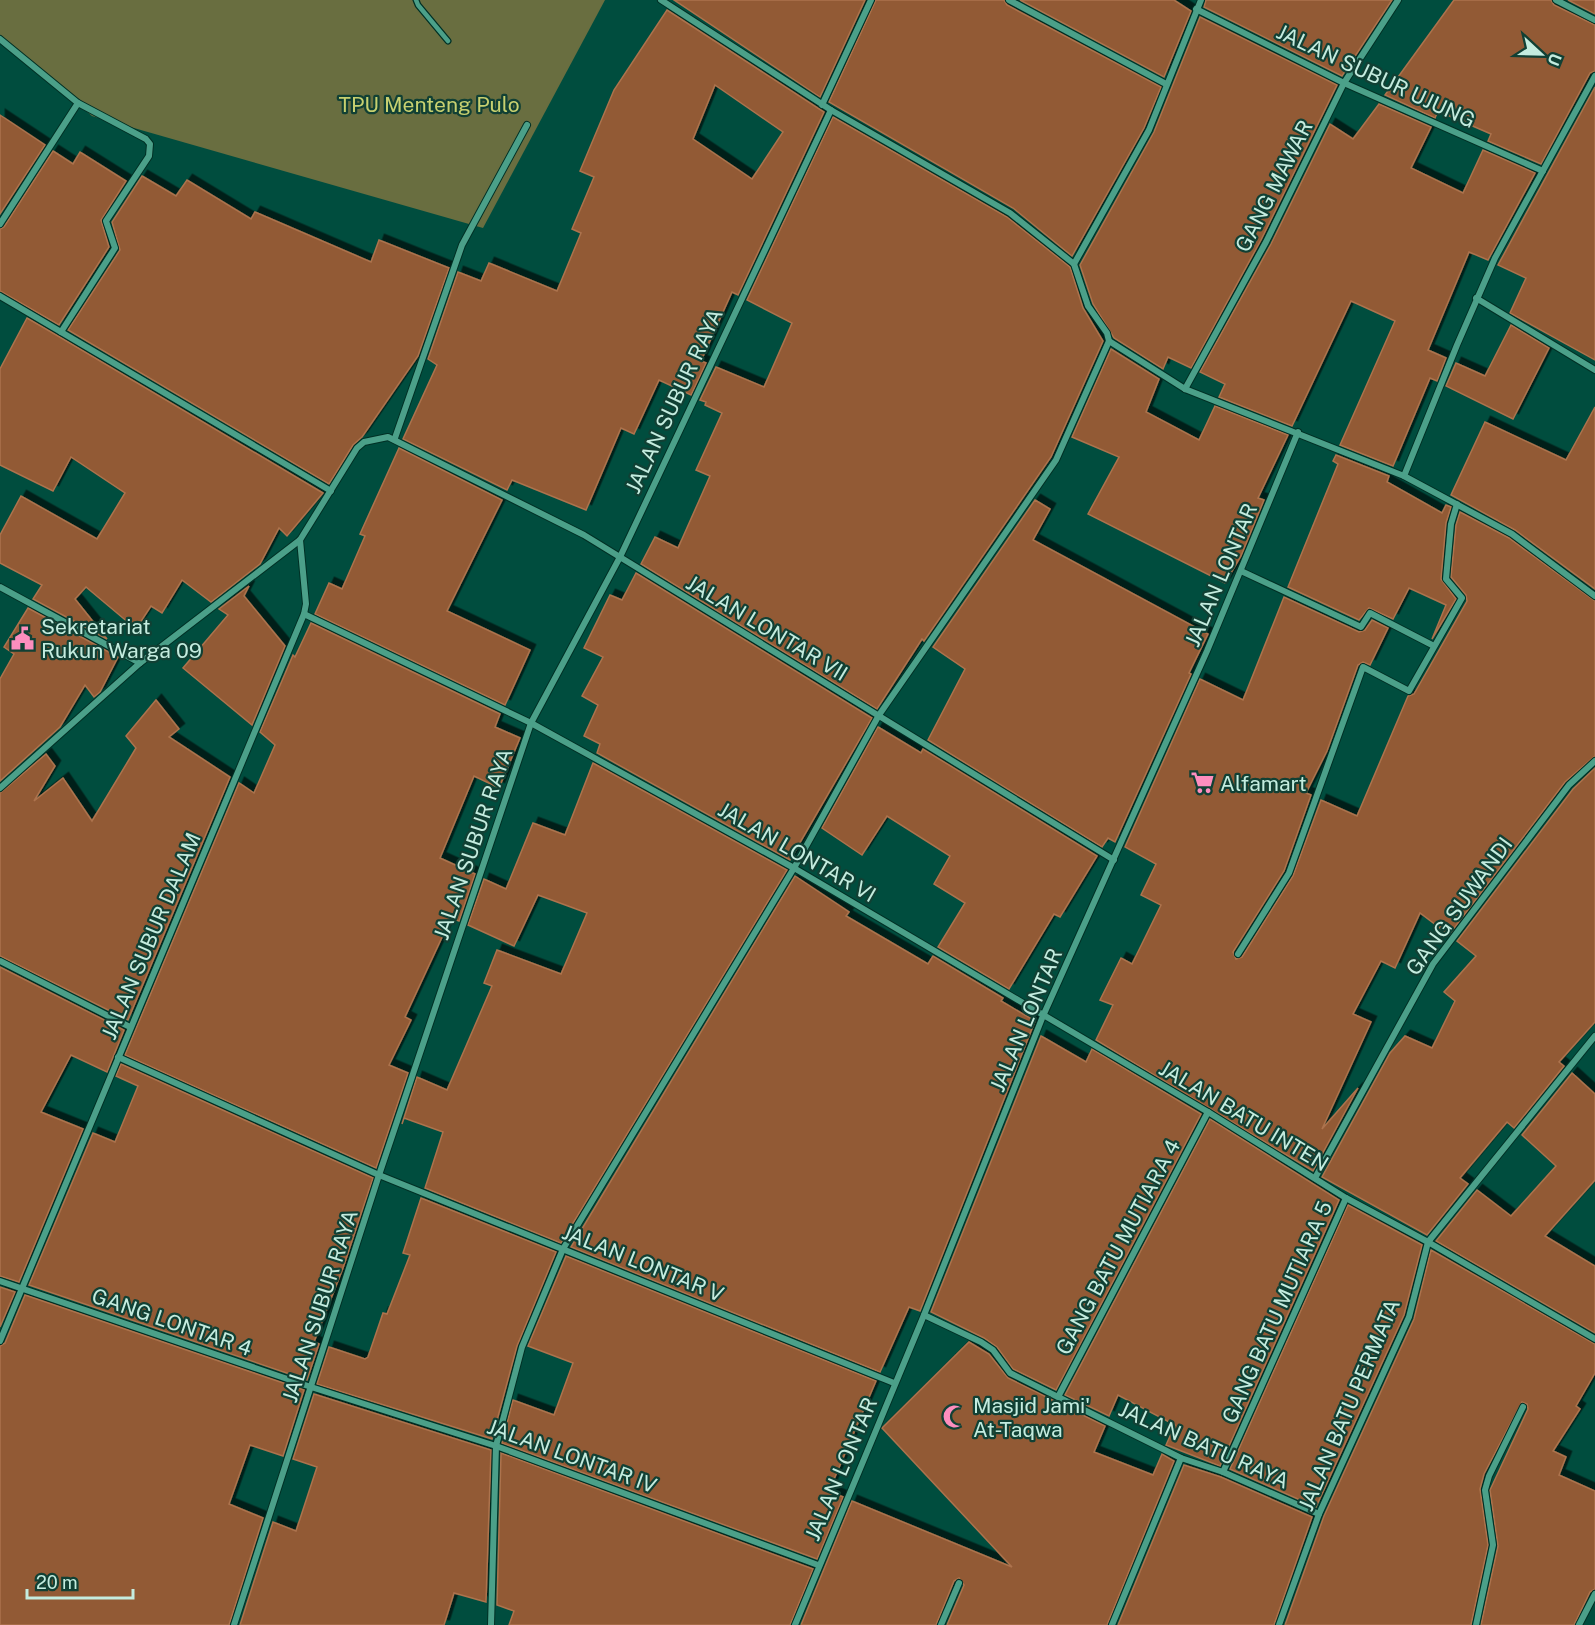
<svg xmlns="http://www.w3.org/2000/svg" width="1595" height="1625" font-family="'Public Sans',sans-serif">
<style>
.green{fill:#696e40}
.building{fill:#925a35;stroke:#ad734d;stroke-width:1.5;fill-rule:evenodd;filter:url(#shadow)}
.lines{fill:none;stroke-linecap:round;stroke-linejoin:round}
.lane-casing{stroke:#003025;stroke-width:7}
.street-casing{stroke:#003025;stroke-width:8}
.lane{stroke:#4ba089;stroke-width:4.5}
.street{stroke:#4ba089;stroke-width:6}
.labels{text-anchor:middle;dominant-baseline:central;stroke-width:4.5;stroke-linejoin:round;paint-order:stroke}
.street-label{font-size:21px;fill:#c4ecdf;stroke:#114034}
.park-label{font-size:21px;fill:#c7d070;stroke:#114034}
.poi-label{font-size:21px;fill:#c4ecdf;stroke:#114034;text-anchor:start}
</style>
<defs>
<filter id="shadow"><feDropShadow dx="5.5" dy="-5.5" stdDeviation="0" flood-color="#0009"/></filter>
</defs>
<rect width="100%" height="100%" fill="#004d3e"/>
<polygon class="green" points="0,0 605,0 483,228 92,116 0,37"/>
<g class="building">
<polygon points="674,0 865,0 820,97"/>
<polygon points="876,0 1004,0 1007,5 1161,87 1144,128 1072,256 1013,208 829,102"/>
<polygon points="1020,0 1174,0 1191,11 1164,77"/>
<polygon points="1206,0 1392,0 1342,76 1204,7"/>
<polygon points="1454,0 1551,0 1554,5 1595,25 1595,71 1590,73 1541,164 1488,141 1491,134 1438,111 1435,118 1385,95"/>
<polygon points="1568,0 1595,0 1595,14"/>
<path d="M667,10L824,112L738,295L732,292L701,361L706,363L691,395L659,380L634,434L621,428L586,510L512,480L507,490L403,439L437,365L428,359L458,272L481,281L489,263L557,291L581,233L572,229L594,177L580,171L614,90ZM715,85L783,132L752,179L693,139Z"/>
<polygon points="1200,17 1337,85 1261,240 1191,368 1168,357 1163,369 1114,338 1093,304 1080,265 1154,132"/>
<polygon points="1595,87 1595,360 1510,313 1526,278 1498,265"/>
<polygon points="1379,104 1431,127 1411,168 1463,193 1483,150 1535,173 1488,260 1469,252 1428,350 1446,358 1437,381 1430,378 1393,466 1340,445 1395,321 1351,301 1292,426 1219,397 1225,384 1200,372 1271,244 1330,124 1353,139"/>
<polygon points="0,115 45,145 0,214"/>
<polygon points="833,117 1007,217 1070,267 1083,308 1103,341 1051,457 924,641 922,639 877,709 641,564 655,537 678,548 710,476 696,470 722,413 705,405 706,402 700,400 716,367 764,387 792,323 747,300"/>
<polygon points="53,151 73,164 80,152 126,181 101,220 109,247 59,325 0,291 0,229 4,227"/>
<polygon points="142,176 176,196 187,180 251,219 255,212 371,262 379,240 449,268 418,356 362,437 353,445 329,484 68,330 120,250 112,222"/>
<polygon points="27,318 58,336 323,493 287,536 279,528 260,564 211,602 182,580 162,613 151,606 136,629 86,587 75,599 107,639 33,599 42,585 0,563 0,535 21,496 97,539 125,493 71,457 53,491 0,465 0,369"/>
<polygon points="1511,325 1549,348 1513,419 1446,386 1456,363 1485,376"/>
<polygon points="1111,349 1159,379 1146,412 1199,440 1215,406 1288,435 1258,498 1264,500 1241,556 1225,583 1088,514 1119,457 1072,437"/>
<polygon points="1595,407 1595,589 1515,530 1451,495 1485,422 1566,460"/>
<polygon points="399,448 502,500 447,611 530,650 505,705 315,614 329,583 342,589 365,536 360,534"/>
<polygon points="1336,455 1389,476 1387,482 1442,513 1446,505 1451,507 1446,523 1441,579 1456,599 1432,639 1446,605 1409,588 1393,619 1369,608 1359,620 1288,587 1338,464 1333,461"/>
<polygon points="1035,500 1050,509 1033,540 1208,634 1189,673 1191,674 1115,842 1108,838 1102,847 928,740 965,669 933,647"/>
<polygon points="1460,512 1509,538 1595,601 1595,756 1565,782 1449,935 1420,913 1395,968 1381,961 1353,1014 1371,1022 1322,1129 1358,1088 1313,1171 1096,1040 1113,1005 1100,1000 1121,958 1132,964 1161,905 1141,895 1156,864 1125,847 1200,679 1243,700 1284,597 1359,632 1365,630 1372,620 1388,628 1370,665 1363,662 1358,665 1327,751 1306,793 1311,795 1284,871 1233,952 1236,959 1242,957 1293,876 1321,800 1357,816 1408,696 1414,694 1467,601 1466,595 1451,577 1456,525"/>
<polygon points="636,573 872,718 790,860 597,753 600,744 584,736 598,705 582,696 603,657 584,648 610,595 622,600"/>
<polygon points="249,586 244,596 285,646 252,725 183,668 228,615 219,609"/>
<polygon points="28,608 118,657 100,692 94,697 85,685 60,727 0,781 0,679 14,654 4,647"/>
<polygon points="311,623 500,714 495,727 520,738 499,788 474,776 440,858 475,874 459,921 451,918 405,1017 411,1020 389,1065 408,1073 376,1168 125,1055 239,783 254,793 275,745 260,732 293,655 295,657"/>
<polygon points="156,700 179,729 169,737 230,777 128,1020 0,956 0,793 46,754 55,766 34,801 63,778 92,821 136,748 126,736"/>
<polygon points="878,727 921,753 923,749 1097,856 1060,917 1054,914 1009,989 938,947 965,903 934,884 950,856 887,816 862,855 822,828"/>
<polygon points="593,763 787,870 561,1243 425,1188 443,1132 404,1118 402,1124 417,1077 447,1090 492,986 484,983 497,950 561,974 587,913 538,895 514,946 468,925 484,879 506,889 533,823 565,835"/>
<polygon points="1595,768 1595,1022 1559,1062 1564,1066 1514,1128 1507,1122 1460,1178 1468,1184 1427,1235 1322,1177 1390,1053 1405,1036 1432,1048 1455,1001 1444,992 1476,956 1457,941 1573,789"/>
<polygon points="795,876 849,912 846,916 928,964 933,956 1003,998 1001,1001 1035,1021 920,1311 909,1307 880,1372 571,1247"/>
<polygon points="0,967 124,1030 107,1072 71,1055 41,1112 83,1129 19,1282 0,1276"/>
<polygon points="1041,1036 1086,1062 1092,1049 1201,1114 1056,1390 1013,1369 997,1347 984,1338 931,1312"/>
<polygon points="121,1064 373,1178 343,1268 314,1342 319,1344 307,1380 29,1285 93,1133 115,1142 138,1086 116,1076"/>
<polygon points="1572,1073 1595,1094 1595,1180 1545,1236 1595,1266 1595,1333 1436,1241 1477,1190 1511,1216 1556,1166 1522,1135"/>
<polygon points="1210,1119 1339,1200 1220,1466 1166,1445 1175,1425 1118,1395 1109,1416 1065,1395"/>
<polygon points="421,1198 556,1252 517,1346 492,1439 317,1384 329,1347 365,1359 368,1357 383,1313 387,1314 410,1255 403,1253"/>
<polygon points="1348,1205 1422,1245 1404,1315 1316,1507 1230,1469"/>
<polygon points="1431,1250 1595,1344 1595,1373 1576,1406 1580,1409 1553,1451 1566,1457 1559,1475 1595,1491 1595,1589 1590,1592 1574,1625 1481,1625 1498,1546 1490,1490 1528,1409 1527,1404 1522,1402 1484,1474 1480,1489 1488,1545 1471,1625 1285,1625 1324,1516 1414,1319"/>
<polygon points="566,1256 876,1381 829,1491 843,1497 817,1559 502,1443 513,1400 554,1415 573,1363 528,1346"/>
<polygon points="0,1287 15,1292 0,1327"/>
<polygon points="25,1295 304,1390 283,1456 250,1445 229,1504 263,1518 229,1625 0,1625 0,1346 5,1343"/>
<polygon points="969,1342 989,1354 1008,1378 1105,1426 1094,1452 1153,1475 1162,1454 1174,1461 1107,1625 947,1625 964,1585 959,1578 954,1581 936,1625 801,1625 852,1501 1012,1567 882,1428"/>
<polygon points="314,1394 491,1450 486,1602 454,1593 444,1625 240,1625 273,1522 296,1531 317,1467 293,1459"/>
<polygon points="501,1453 813,1569 790,1625 509,1625 514,1611 497,1605"/>
<polygon points="1184,1465 1221,1477 1312,1517 1274,1625 1118,1625"/>
</g>
<g class="lines">
<defs>
<polyline id="lane" points="416,0 418,5 448,41"/>
<g id="street">
<polyline points="661,0 831,110 1010,213 1074,264 1088,306 1107,333 1109,341 1185,389 1404,476 1512,534 1595,596"/>
<polyline points="1009,0 1166,84"/>
<polyline points="1556,0 1595,20"/>
<polyline points="1196,9 1344,83 1543,171"/>
<polyline points="0,39 78,103 146,139 150,144 149,156 106,221 115,248 61,332"/>
<polyline points="822,105 871,0"/>
<polyline points="0,224 78,103"/>
<polyline points="1074,264 1149,130 1201,0"/>
<polyline points="0,296 331,491"/>
<polyline points="1476,298 1595,370"/>
<polyline points="1185,389 1266,242 1344,83 1398,0"/>
<polyline points="395,438 462,245 527,125"/>
<polyline points="1404,476 1457,345 1495,258 1595,76"/>
<polyline points="1241,571 1361,627 1370,613 1434,646"/>
<polyline points="0,587 140,663"/>
<polyline points="304,614 531,723 794,868 1208,1112 1346,1198 1428,1242 1595,1339"/>
<polyline points="0,788 140,663 300,540 357,448 364,442 388,437 584,535 1114,860"/>
<polyline points="1238,954 1289,873 1363,667 1409,691 1462,598 1446,579 1451,524 1457,504"/>
<polyline points="0,961 130,1027"/>
<polyline points="118,1057 379,1175 894,1383"/>
<polyline points="1315,1178 1433,964 1569,785 1595,761"/>
<polyline points="0,1281 311,1387 496,1446 818,1565"/>
<polyline points="924,1315 981,1342 993,1350 1010,1373 1058,1397 1181,1458 1223,1472 1319,1514"/>
<polyline points="0,1341 304,614 306,604 300,540"/>
<polyline points="1058,1397 1208,1112"/>
<polyline points="1223,1472 1346,1198"/>
<polyline points="234,1625 379,1175 531,723 620,557 831,110"/>
<polyline points="491,1625 496,1446 522,1347 563,1249 794,868 879,715 1056,460 1109,341"/>
<polyline points="795,1625 924,1315 1043,1016 1207,651 1298,432"/>
<polyline points="941,1625 959,1583"/>
<polyline points="1112,1625 1181,1458"/>
<polyline points="1279,1625 1319,1514 1409,1317 1428,1242 1595,1036"/>
<polyline points="1476,1625 1493,1545 1485,1490 1489,1476 1523,1407"/>
<polyline points="1579,1625 1595,1594"/>
</g>
</defs>
<use href="#lane" class="lane-casing"/>
<use href="#street" class="street-casing"/>
<use href="#lane" class="lane"/>
<use href="#street" class="street"/>
</g>
<defs>
<symbol id="civic-bare" viewBox="-9 -9 18 18"><path d="M-.6-6.5H3V-4.5H.6V-3L4-1V1h2V6H-6V1h2V-1L-.6-3ZM-1.2 2.5V6h2.4V2.5Z" fill="#fd8ebe" stroke="#114034" stroke-width="2.5" paint-order="stroke"/></symbol>
<symbol id="supermarket-bare" viewBox="-9 -9 18 18"><path d="M-6-5.5h2.5l.6 2H6L4.5 2H-2.5L-4.4-4H-6ZM-1.5 3.2a1.3 1.3 0 1 0 .1 0ZM3 3.2a1.3 1.3 0 1 0 .1 0Z" fill="#fd8ebe" stroke="#114034" stroke-width="2.5" paint-order="stroke"/></symbol>
<symbol id="mosque-bare" viewBox="-9 -9 18 18"><path d="M3.5-4.9A6 6 0 1 0 3.5 4.9A5 5 0 1 1 3.5-4.9Z" fill="#fd8ebe" stroke="#114034" stroke-width="2.5" paint-order="stroke"/></symbol>
</defs>
<g fill-rule="evenodd">
<use href="#civic-bare" x="6" y="622" width="33" height="33"/>
<use href="#supermarket-bare" x="1186" y="766" width="33" height="33"/>
<use href="#mosque-bare" x="938" y="1400" width="33" height="33"/>
</g>
<g class="labels">
<g class="street-label">
<text transform="translate(1376 76) rotate(25)">JALAN SUBUR UJUNG</text>
<text transform="translate(1274 186) rotate(-63)">GANG MAWAR</text>
<text transform="translate(674 401) rotate(-65)">JALAN SUBUR RAYA</text>
<text transform="translate(1221 575) rotate(-67)">JALAN LONTAR</text>
<text transform="translate(767 628) rotate(31)">JALAN LONTAR VII</text>
<text transform="translate(473 844) rotate(-71)">JALAN SUBUR RAYA</text>
<text transform="translate(797 852) rotate(30)">JALAN LONTAR VI</text>
<text transform="translate(1459 906) rotate(-54)">GANG SUWANDI</text>
<text transform="translate(151 936) rotate(-67)">JALAN SUBUR DALAM</text>
<text transform="translate(1026 1020) rotate(-67)">JALAN LONTAR</text>
<text transform="translate(1244 1116) rotate(31)">JALAN BATU INTEN</text>
<text transform="translate(1118 1247) rotate(-62)">GANG BATU MUTIARA 4</text>
<text transform="translate(643 1263) rotate(22)">JALAN LONTAR V</text>
<text transform="translate(320 1306) rotate(-72)">JALAN SUBUR RAYA</text>
<text transform="translate(1277 1312) rotate(-66)">GANG BATU MUTIARA 5</text>
<text transform="translate(172 1322) rotate(19)">GANG LONTAR 4</text>
<text transform="translate(1349 1405) rotate(-67)">JALAN BATU PERMATA</text>
<text transform="translate(1204 1445) rotate(24)">JALAN BATU RAYA</text>
<text transform="translate(572 1456) rotate(20)">JALAN LONTAR IV</text>
<text transform="translate(841 1469) rotate(-67)">JALAN LONTAR</text>
</g>
<g class="park-label">
<text x="429" y="104">TPU Menteng Pulo</text>
</g>
<g class="poi-label">
<text x="41" y="626">Sekretariat<tspan x="41" dy="24">Rukun Warga 09</tspan></text>
<text x="1220" y="783">Alfamart</text>
<text x="973" y="1405">Masjid Jami'<tspan x="973" dy="24">At-Taqwa</tspan></text>
</g>
</g>
<g transform="translate(1541 54) rotate(112)" stroke="#114034" stroke-width="4.5" paint-order="stroke">
<path d="M0-4.5L10 22L0 15L-10 22Z" fill="#c4ecdf"/>
<text y="-9" font-size="16" font-weight="bold" text-anchor="middle" fill="#c4ecdf">U</text>
</g>
<path d="M27 1589v9h106v-9" fill="none" stroke="#c4ecdf" stroke-width="3"/>
<text x="36" y="1589" font-size="18" fill="#c4ecdf" stroke="#114034" stroke-width="4.5" paint-order="stroke">20 m</text>
</svg>
